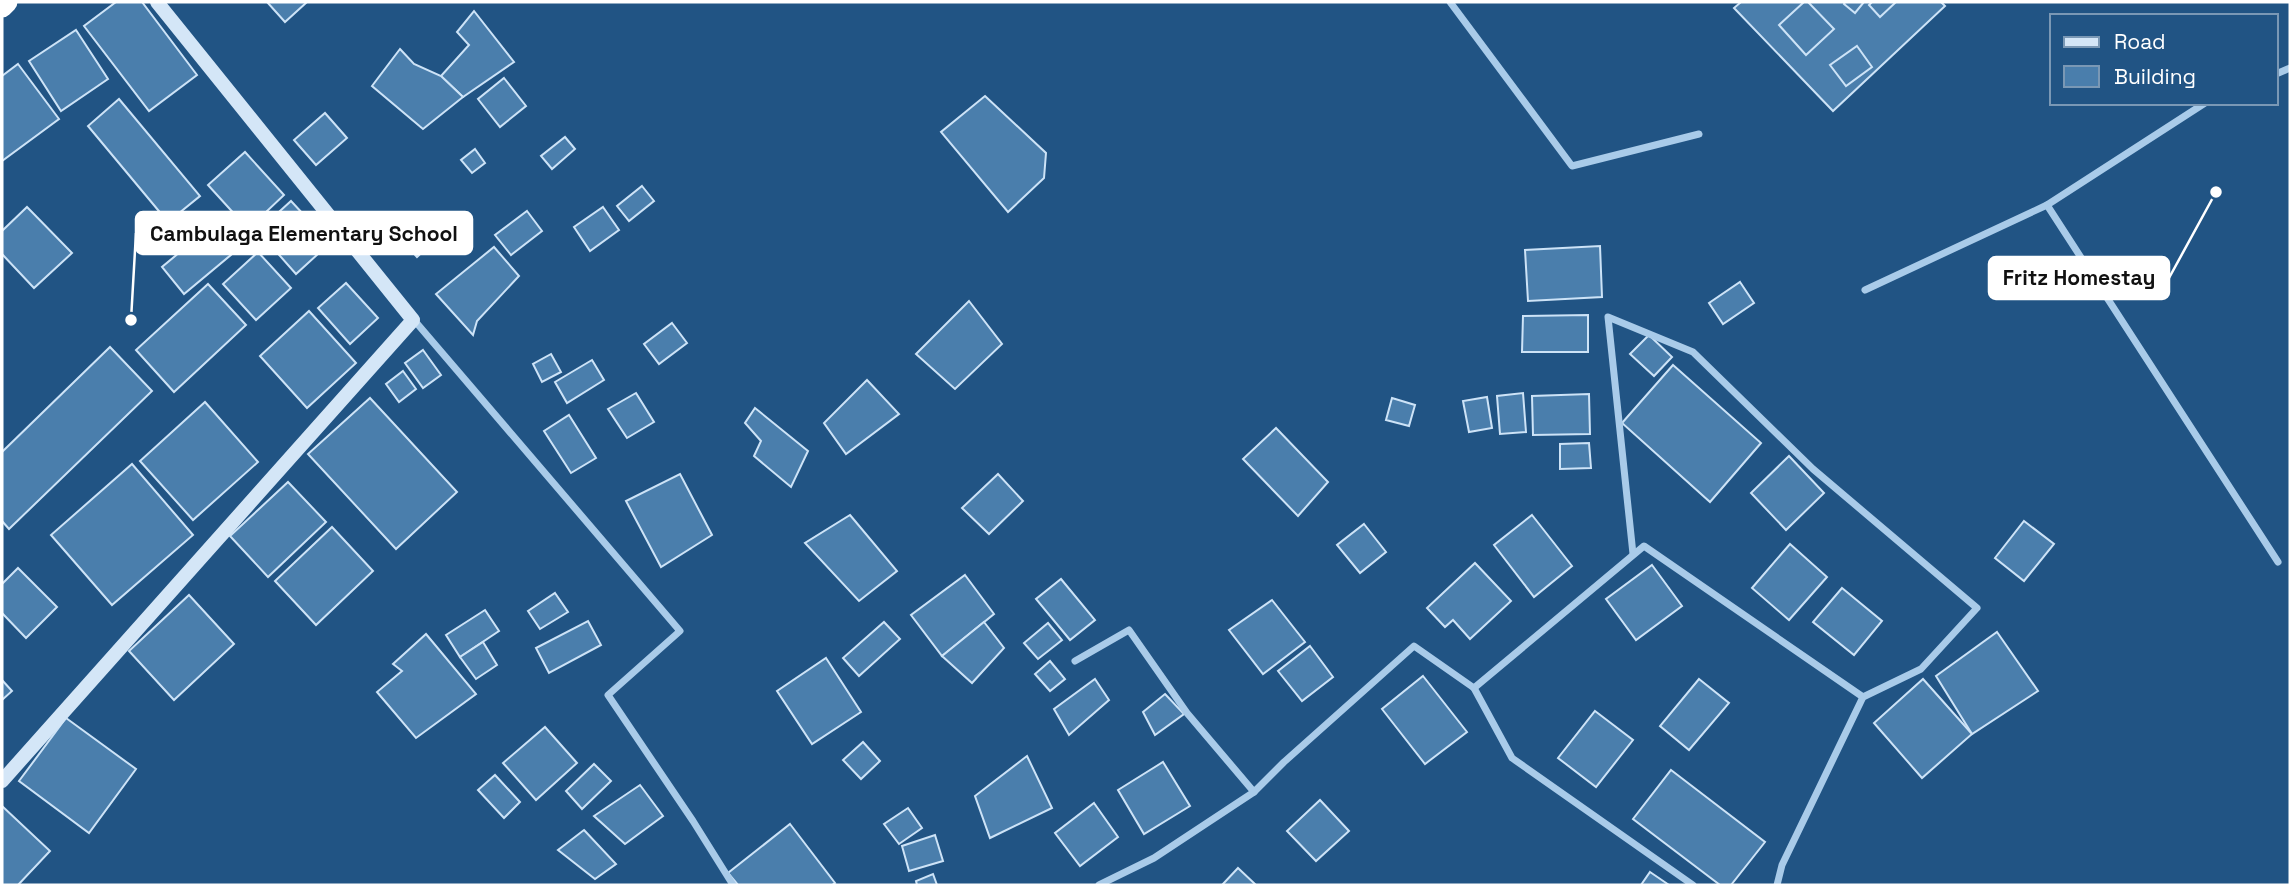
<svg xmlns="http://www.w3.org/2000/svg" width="2292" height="887" font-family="'Space Grotesk',sans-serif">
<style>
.building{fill:#4a7eac;stroke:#cde3f7;stroke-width:2}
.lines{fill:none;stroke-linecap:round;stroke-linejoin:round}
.street{stroke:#a9cbe9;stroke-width:7}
.secondary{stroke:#d4e6f7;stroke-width:14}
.highway{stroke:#fff;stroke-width:21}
.leader{fill:none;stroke:#fff;stroke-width:2.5}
.callout-dot{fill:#fff;stroke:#215484;stroke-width:2.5}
.callout{fill:#fff;stroke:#fff;stroke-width:2.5}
.callout-label{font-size:21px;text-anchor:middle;font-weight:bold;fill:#111}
</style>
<rect width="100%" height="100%" fill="#215484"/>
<g class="building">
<polygon points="116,2 142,2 197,75 149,111 84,26"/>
<polygon points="267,2 307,2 285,22"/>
<polygon points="1741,2 1941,2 1945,6 1833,111 1734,8"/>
<polygon points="1804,2 1808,2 1834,29 1806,55 1779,25"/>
<polygon points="1845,2 1864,2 1855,13 1844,4"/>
<polygon points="1872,2 1896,2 1880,17 1869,5"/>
<polygon points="474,11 514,62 463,97 441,76 469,45 457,32"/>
<polygon points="76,30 108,79 61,111 29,61"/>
<polygon points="1857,46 1872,67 1846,86 1830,65"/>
<polygon points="400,49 414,64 441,76 463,97 423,129 372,86"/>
<polygon points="18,64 59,119 2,161 2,76"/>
<polygon points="504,78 526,106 500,127 478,99"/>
<polygon points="985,96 1046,153 1044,178 1008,212 941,132"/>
<polygon points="119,99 200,196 168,222 88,126"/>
<polygon points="325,113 347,138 316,165 294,140"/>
<polygon points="565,137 575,149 552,169 541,156"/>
<polygon points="475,149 485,163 472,173 461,160"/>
<polygon points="245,152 284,195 248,229 208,185"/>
<polygon points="642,186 654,201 629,221 617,206"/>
<polygon points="291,201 330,243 296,274 258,231"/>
<polygon points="27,207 72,253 34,288 2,254 2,231"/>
<polygon points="603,207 619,230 590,251 574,227"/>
<polygon points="527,211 542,231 511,255 495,235"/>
<polygon points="412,219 433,242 417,257 396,234"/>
<polygon points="210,227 232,254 184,294 162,267"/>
<polygon points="1600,246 1602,297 1528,301 1525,250"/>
<polygon points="494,247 519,276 477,321 473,335 436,294"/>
<polygon points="258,252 291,288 256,320 223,284"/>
<polygon points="1740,282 1754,303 1723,324 1709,303"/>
<polygon points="346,283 378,318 350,344 318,308"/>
<polygon points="208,284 246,325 174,392 136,350"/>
<polygon points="969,301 1002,344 955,389 916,354"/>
<polygon points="309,311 356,363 307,408 260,356"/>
<polygon points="1588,315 1588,352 1522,352 1523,316"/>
<polygon points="672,323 687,343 659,364 644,344"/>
<polygon points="1649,335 1672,357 1654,376 1630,354"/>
<polygon points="110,347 152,391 9,529 2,521 2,452"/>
<polygon points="423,350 441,375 423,388 405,363"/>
<polygon points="551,354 561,372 542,382 533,364"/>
<polygon points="592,360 604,380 567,403 555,382"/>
<polygon points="1673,365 1761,443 1710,502 1622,423"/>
<polygon points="403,371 416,389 399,402 386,384"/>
<polygon points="867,380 899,414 846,454 824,423"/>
<polygon points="636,393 654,422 627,438 608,409"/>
<polygon points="1523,393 1526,432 1500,434 1497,396"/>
<polygon points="1589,394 1590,434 1533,435 1532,396"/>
<polygon points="1487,397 1492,428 1469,432 1463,401"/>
<polygon points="370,398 457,492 396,549 308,454"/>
<polygon points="1392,398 1415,405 1409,426 1386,420"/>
<polygon points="205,402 258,462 193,520 140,461"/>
<polygon points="755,408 808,451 791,487 754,456 761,441 745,423"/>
<polygon points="569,415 596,458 571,473 544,431"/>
<polygon points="1276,428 1328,482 1298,516 1243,459"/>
<polygon points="1589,443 1591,468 1560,469 1560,444"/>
<polygon points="1789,456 1824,493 1786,530 1751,493"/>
<polygon points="132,464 193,535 112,605 51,535"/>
<polygon points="680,474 712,535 661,567 626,501"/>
<polygon points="998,474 1023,501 989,534 962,508"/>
<polygon points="288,482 326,522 268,577 230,536"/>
<polygon points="850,515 897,571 859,601 805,543"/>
<polygon points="1532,515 1572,566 1534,597 1494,545"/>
<polygon points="2024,521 2054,544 2024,581 1995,558"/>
<polygon points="1364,524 1386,552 1360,573 1337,545"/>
<polygon points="332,527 373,571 316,625 275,581"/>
<polygon points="1790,544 1827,577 1789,620 1752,588"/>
<polygon points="1475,563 1511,601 1470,639 1453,620 1445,627 1427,608"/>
<polygon points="1652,565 1682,606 1636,640 1606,599"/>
<polygon points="18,568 57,607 26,638 2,613 2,584"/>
<polygon points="965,575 994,614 942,656 911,615"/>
<polygon points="1061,579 1095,620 1070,640 1036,599"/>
<polygon points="1842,588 1882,621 1854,655 1813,622"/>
<polygon points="555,593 568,612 540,629 528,611"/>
<polygon points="189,595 234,644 174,700 129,651"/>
<polygon points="1272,600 1305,642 1263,674 1229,630"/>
<polygon points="485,610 499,631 460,657 446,635"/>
<polygon points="588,621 601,645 549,673 536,648"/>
<polygon points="884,622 900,639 859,676 843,658"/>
<polygon points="984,622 1004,648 972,683 942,656"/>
<polygon points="1048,623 1062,640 1038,659 1024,643"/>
<polygon points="1997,632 2038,691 1972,734 1936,676"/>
<polygon points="426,634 476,694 416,738 377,692 402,671 393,664"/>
<polygon points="483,642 497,665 476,679 460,657"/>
<polygon points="1310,646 1333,677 1302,701 1278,671"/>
<polygon points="826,658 861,712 812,744 777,691"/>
<polygon points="1050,661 1065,679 1050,691 1035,674"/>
<polygon points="1423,676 1467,732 1425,764 1382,709"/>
<polygon points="1095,679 1109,700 1069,735 1054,709"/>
<polygon points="1699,679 1729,703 1689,750 1660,726"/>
<polygon points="1923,679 1972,734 1922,778 1874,723"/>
<polygon points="2,680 12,691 2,700"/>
<polygon points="1165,694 1184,714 1155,735 1143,712"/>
<polygon points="1595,711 1633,740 1596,787 1558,758"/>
<polygon points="66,718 136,769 89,833 19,781"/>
<polygon points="545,727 577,763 536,800 503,763"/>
<polygon points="863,742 880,761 861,779 843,760"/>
<polygon points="1027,756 1052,808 990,838 975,796"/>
<polygon points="1163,762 1190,806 1144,834 1118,790"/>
<polygon points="594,764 611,781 582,809 566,791"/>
<polygon points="1671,770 1765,842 1731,885 1720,885 1633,819"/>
<polygon points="495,775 520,802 504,818 478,790"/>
<polygon points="640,785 663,816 625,844 594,816"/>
<polygon points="1320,800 1349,831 1316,861 1287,831"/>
<polygon points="1094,803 1118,837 1080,866 1055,833"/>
<polygon points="2,806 50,851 18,885 2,885"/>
<polygon points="908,808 922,828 899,844 884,824"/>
<polygon points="790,824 835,883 832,885 738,885 728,873"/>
<polygon points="584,830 616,864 595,879 558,850"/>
<polygon points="935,835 943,861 909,871 902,846"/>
<polygon points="1238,868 1256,885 1222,885"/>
<polygon points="1650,872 1669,885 1641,885"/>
<polygon points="933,874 937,885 917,885 916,881"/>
</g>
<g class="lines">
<g class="street">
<polyline points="1450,2 1572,166 1699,134"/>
<polyline points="2276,74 2290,68"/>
<polyline points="2047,205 2278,562"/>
<polyline points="1865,290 2047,205 2205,103"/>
<polyline points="414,320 680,631 608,695 693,821 733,885"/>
<polyline points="1633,554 1608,317 1693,352 1813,469 1977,608 1921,669 1863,697 1782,865 1777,885"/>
<polyline points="1075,661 1129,630 1187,713 1254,792 1284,762 1414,646 1474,688 1512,758 1693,885"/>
<polyline points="1474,688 1644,546 1863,697"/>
<polyline points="1099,885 1154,858 1254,792"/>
</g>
<polyline class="secondary" points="2,781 413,320 157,2"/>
<polyline class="highway" points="2,7 7,2"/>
</g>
<path class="leader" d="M131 320L136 233M2216 192L2169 278"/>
<g class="callout-dot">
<circle cx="131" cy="320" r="7"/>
<circle cx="2216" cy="192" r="7"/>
</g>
<g class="callout">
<rect x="136" y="212" width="336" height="42" rx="7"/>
<rect x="1989" y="257" width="180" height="42" rx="7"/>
</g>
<g class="callout-label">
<text x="304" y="241">Cambulaga Elementary School</text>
<text x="2079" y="285">Fritz Homestay</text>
</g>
<rect width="2292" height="887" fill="none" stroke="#ffffff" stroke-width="7"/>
<rect x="2050" y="14" width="228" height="91" fill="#215484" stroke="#7a98b5" stroke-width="2"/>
<rect x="2064" y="37" width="35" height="10" fill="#d4e6f7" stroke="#7a98b5" stroke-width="2"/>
<text x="2114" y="49" font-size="21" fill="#ffffff">Road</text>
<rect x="2064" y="66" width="35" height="21" fill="#4a7eac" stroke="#7a98b5" stroke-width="2"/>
<text x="2114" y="84" font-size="21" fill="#ffffff">Building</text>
</svg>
